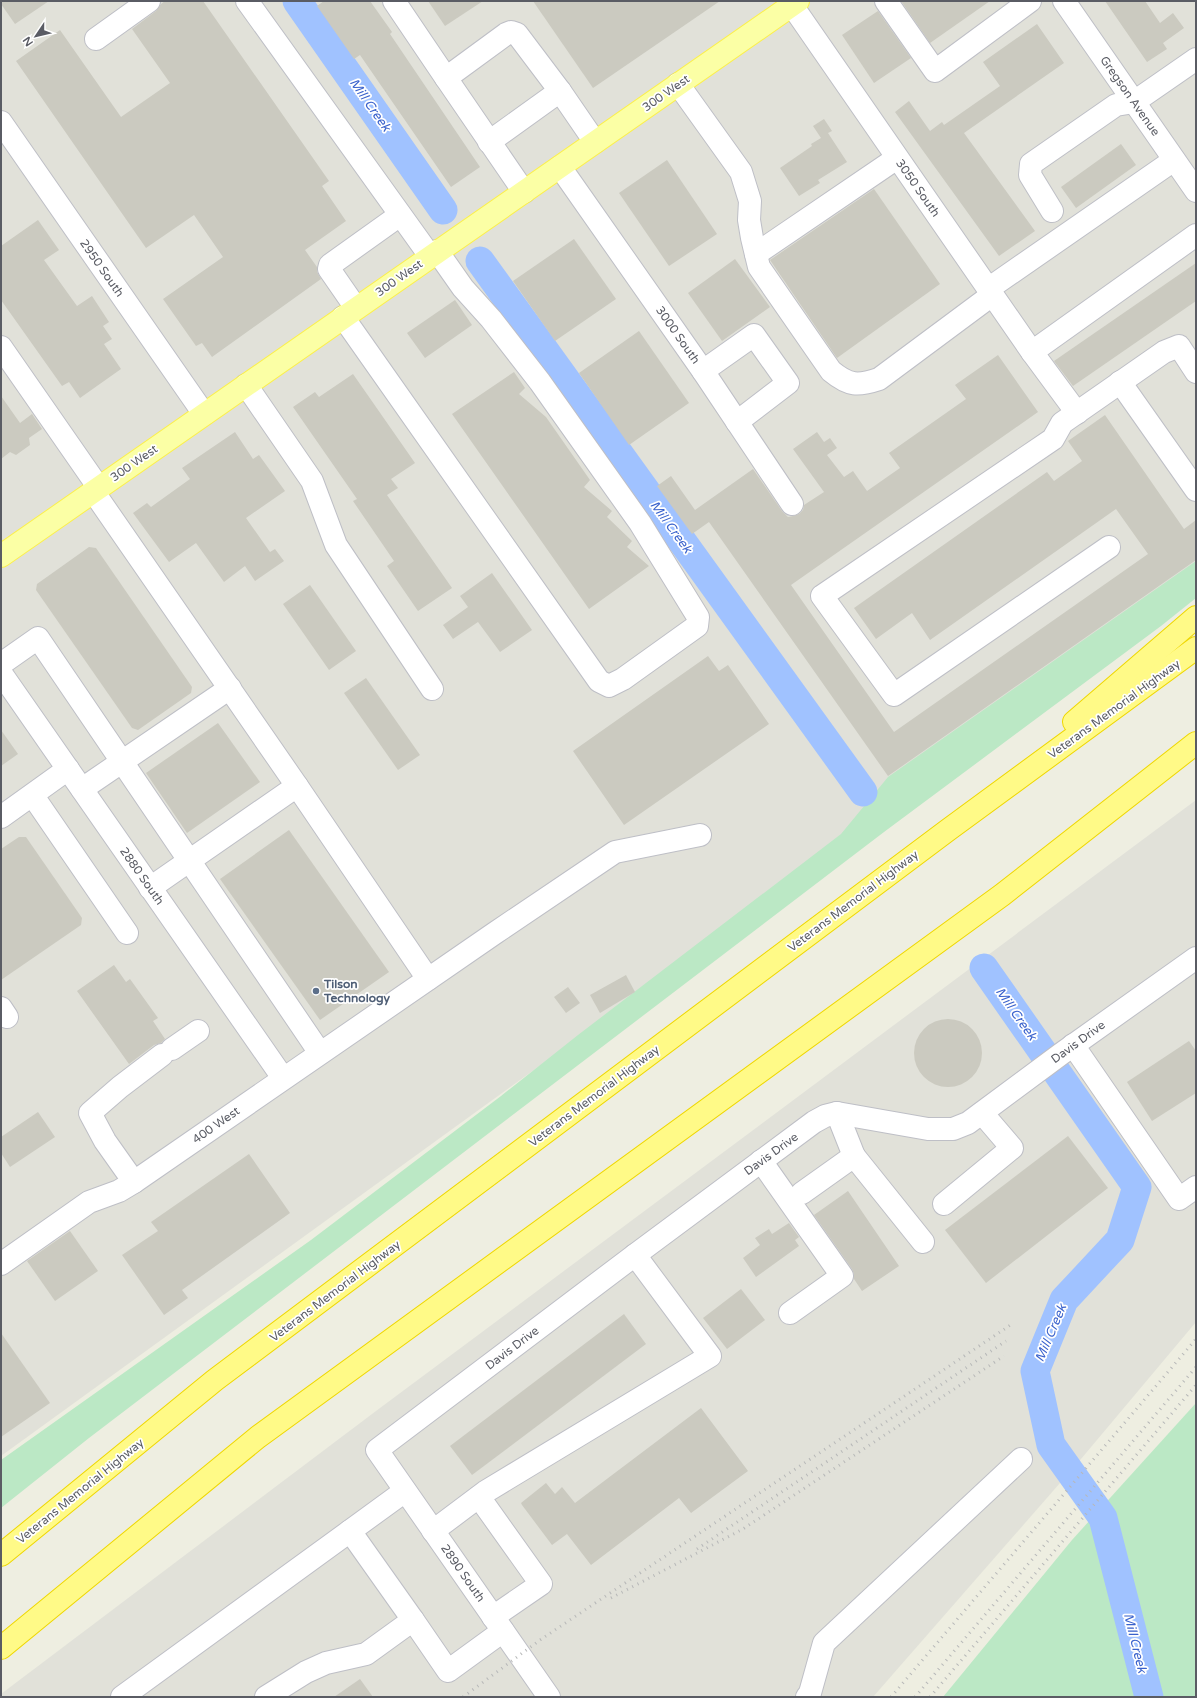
<svg xmlns="http://www.w3.org/2000/svg" width="1197" height="1698" font-family="'Varela Round',sans-serif">
<style>
.industrial{fill:#e1e1d9}
.green{fill:#bbe8c5}
.lines{fill:none;stroke-linecap:round;stroke-linejoin:round}
.river{stroke:#a0c2ff;stroke-width:29}
.building{fill:#cbcac0}
.minor-casing{stroke:#bebfc6;stroke-width:24}
.major-casing{stroke:#fcf04c;stroke-width:24}
.highway-casing{stroke:#efd700;stroke-width:24}
.minor{stroke:#fff;stroke-width:22}
.major{stroke:#fbffa5;stroke-width:22}
.highway{stroke:#fffa87;stroke-width:22}
.rail{stroke:#b7b8b8;stroke-width:3;stroke-dasharray:1 5;stroke-linecap:butt}
.service-dot{fill:#5c6f8a;stroke:#fff;stroke-width:1.5}
.labels{text-anchor:middle;dominant-baseline:central;stroke-width:3.5;stroke-linejoin:round;paint-order:stroke}
.street-label{font-size:12px;fill:#5a5c64;stroke:#fff}
.service-label{font-size:12px;font-weight:bold;fill:#4e5e75;stroke:#fff;text-anchor:start}
.water-label{font-size:13px;font-style:italic;fill:#3a62cc;stroke:#fff}
</style>
<rect width="100%" height="100%" fill="#eeeee1"/>
<g class="industrial">
<polygon points="1,1 1196,1 1196,578 897,807 1,1456"/>
<polygon points="1196,800 1196,1322 1081,1459 873,1697 1,1697 1,1694 376,1411"/>
</g>
<g class="green">
<polygon points="1196,561 1196,598 1161,626 884,832 89,1438 1,1508 1,1460 311,1240 501,1096 578,1035 841,834 888,777"/>
<polygon points="1196,1403 1196,1697 943,1697 1072,1540"/>
</g>
<g class="lines">
<g class="river">
<polyline points="297,1 443,210"/>
<polyline points="480,261 863,792"/>
<polyline points="984,968 1137,1187 1120,1240 1064,1300 1035,1371 1051,1445 1103,1518 1149,1697"/>
</g>
</g>
<g class="building">
<polygon points="1,1 49,1 15,24 1,4"/>
<polygon points="165,1 203,1 329,181 322,186 346,221 305,250 317,267 317,272 321,279 212,357 202,343 196,346 163,299 223,257 194,215 146,248 16,61 60,30 121,117 170,83 132,29 156,11 161,4"/>
<polygon points="324,1 370,1 392,32 390,34 480,167 451,187 360,55 354,59 317,6"/>
<polygon points="428,1 483,1 445,26"/>
<polygon points="533,1 720,1 593,88"/>
<polygon points="901,1 990,1 930,43"/>
<polygon points="1105,1 1145,1 1160,23 1173,13 1184,28 1163,43 1167,49 1147,62"/>
<polygon points="878,11 911,58 874,83 842,35"/>
<polygon points="1037,24 1064,63 964,133 1035,231 999,256 895,112 909,101 930,131 942,122 944,125 1000,86 983,62"/>
<polygon points="824,119 832,131 828,133 847,162 818,180 820,183 799,196 780,168 812,146 811,144 821,138 813,126"/>
<polygon points="1121,144 1136,165 1076,208 1061,187"/>
<polygon points="667,160 717,234 669,266 619,193"/>
<polygon points="874,189 940,284 837,358 770,260"/>
<polygon points="38,220 59,250 44,260 77,306 92,296 109,322 103,326 112,339 104,344 121,369 80,398 69,382 62,386 1,300 1,246"/>
<polygon points="574,239 616,299 555,341 513,281"/>
<polygon points="735,259 770,307 722,341 688,293"/>
<polygon points="1196,263 1196,301 1073,386 1054,361"/>
<polygon points="455,300 472,325 425,358 407,333"/>
<polygon points="639,331 689,403 629,445 579,373"/>
<polygon points="998,355 1038,412 791,585 894,732 1148,554 1116,509 930,640 912,613 876,639 854,608 1047,472 1054,481 1082,461 1068,441 1105,415 1184,529 1196,520 1196,560 888,776 709,522 692,534 657,486 671,476 695,510 753,469 782,511 788,517 793,516 799,514 803,510 804,505 824,492 793,449 817,432 824,442 830,438 837,448 827,455 844,477 853,471 867,491 900,468 889,453 966,399 955,385"/>
<polygon points="514,372 525,388 519,394 546,417 590,480 584,487 612,511 607,517 632,541 627,547 649,566 589,609 452,414"/>
<polygon points="353,374 415,463 391,479 398,488 387,495 452,588 418,611 387,566 394,561 353,501 357,499 293,407 315,392 319,397"/>
<polygon points="1,396 20,423 32,414 42,429 29,438 30,445 16,455 10,452 1,459"/>
<polygon points="235,432 253,459 259,455 285,491 246,518 270,552 275,549 284,561 255,581 245,566 224,582 196,543 169,562 133,513 147,503 151,507 190,479 182,468"/>
<polygon points="89,547 96,548 192,687 191,693 138,730 132,728 36,590 37,584"/>
<polygon points="492,573 532,630 500,652 478,622 453,639 443,625 468,607 460,596"/>
<polygon points="310,585 356,651 329,670 283,604"/>
<polygon points="708,656 719,671 728,665 769,724 624,825 573,751"/>
<polygon points="366,678 420,755 398,770 344,693"/>
<polygon points="218,723 260,782 187,833 146,773"/>
<polygon points="1,730 18,754 1,766"/>
<polygon points="289,830 389,972 320,1020 220,879"/>
<polygon points="19,837 26,837 82,918 81,925 1,980 1,849"/>
<polygon points="114,965 126,982 130,979 158,1018 153,1021 165,1039 161,1043 154,1045 129,1064 77,991"/>
<polygon points="626,975 635,992 600,1013 590,995"/>
<polygon points="568,987 580,1003 566,1013 554,997"/>
<circle cx="948" cy="1053" r="34"/>
<polygon points="1189,1041 1196,1051 1196,1093 1152,1121 1127,1082"/>
<polygon points="38,1112 55,1137 10,1167 1,1153 1,1137"/>
<polygon points="1068,1136 1108,1188 986,1283 945,1230"/>
<polygon points="249,1154 290,1213 182,1290 188,1298 164,1315 122,1255 158,1231 151,1222"/>
<polygon points="848,1191 899,1266 862,1291 854,1279 854,1274 852,1269 814,1215"/>
<polygon points="789,1223 799,1237 795,1240 799,1246 756,1277 743,1258 760,1245 755,1238 769,1229 772,1234"/>
<polygon points="70,1231 98,1271 55,1301 27,1261"/>
<polygon points="741,1289 765,1320 727,1349 703,1318"/>
<polygon points="624,1314 646,1344 472,1475 450,1446"/>
<polygon points="1,1333 50,1403 1,1437"/>
<polygon points="701,1408 748,1471 691,1513 679,1498 591,1565 567,1534 552,1545 522,1505 521,1503 546,1483 555,1494 562,1487 575,1503"/>
<polygon points="360,1679 373,1697 334,1697"/>
</g>
<g class="lines">
<defs>
<g id="minor">
<polyline points="247,1 430,256"/>
<polyline points="394,1 446,78 506,34 511,32 517,34 560,91 595,142"/>
<polyline points="789,1 1032,352 1077,413"/>
<polyline points="886,1 935,71 1030,1"/>
<polyline points="1064,1 1196,191"/>
<polyline points="96,39 149,1"/>
<polyline points="446,78 524,192"/>
<path d="M678,84L741,172L750,201L749,220L752,238L759,267L831,371C849,386 858,386 879,379L992,295"/>
<polyline points="1,122 204,414"/>
<polyline points="489,142 560,91"/>
<polyline points="560,167 703,371 792,504"/>
<polyline points="1052,211 1030,175 1031,164 1116,105 1134,102 1196,59"/>
<polyline points="756,254 897,158"/>
<polyline points="988,289 1174,160"/>
<polyline points="356,308 329,269 330,265 400,215"/>
<polyline points="343,317 599,681 609,686 623,679 697,626 698,617 640,523 540,382 491,319 463,288 437,251"/>
<polyline points="1,347 99,488"/>
<polyline points="1032,352 1196,235"/>
<polyline points="703,371 754,335 788,383 737,422"/>
<polyline points="1120,382 1196,490"/>
<polyline points="246,385 312,481 336,545 432,689"/>
<polyline points="93,491 297,786 428,979"/>
<polyline points="1109,547 894,695 822,596 1053,439 1062,423 1164,352 1179,346 1196,372"/>
<polyline points="1,664 38,638 320,1053"/>
<polyline points="1,673 283,1078"/>
<polyline points="82,789 230,688"/>
<polyline points="33,796 127,933"/>
<polyline points="1,817 68,769"/>
<polyline points="150,888 297,786"/>
<polyline points="1,1008 7,1017"/>
<polyline points="1073,1045 1179,1199 1196,1187"/>
<polyline points="172,1049 198,1031"/>
<polyline points="854,1156 923,1242"/>
<polyline points="761,1161 842,1276 790,1313"/>
<polyline points="134,1182 105,1141 90,1113 120,1087 162,1055"/>
<polyline points="802,1193 854,1156 837,1113"/>
<polyline points="944,1204 1012,1148 982,1113"/>
<polyline points="1,1264 89,1202 119,1191 134,1182 495,933 615,852 700,835"/>
<polyline points="479,1497 541,1584 493,1617"/>
<polyline points="350,1531 413,1620"/>
<polyline points="433,1531 485,1492 710,1356 635,1255"/>
<polyline points="122,1697 405,1491"/>
<polyline points="266,1697 306,1672 326,1663 366,1654 413,1620 448,1671 503,1631"/>
<polyline points="549,1697 377,1450 635,1255 814,1122 825,1116 837,1113 928,1129 953,1129 968,1123 1061,1054 1196,958"/>
<polyline points="807,1697 810,1693 824,1643 1021,1459"/>
</g>
<polyline id="major" points="1,556 798,1"/>
<g id="highway">
<polyline points="1074,722 1196,617"/>
<polyline points="1,1555 215,1380 948,830 1196,648"/>
<polyline points="1,1648 258,1437 1002,895 1196,743"/>
</g>
</defs>
<use href="#minor" class="minor-casing"/>
<use href="#major" class="major-casing"/>
<use href="#highway" class="highway-casing"/>
<use href="#minor" class="minor"/>
<use href="#major" class="major"/>
<use href="#highway" class="highway"/>
<g class="rail">
<polyline points="697,1549 1006,1341"/>
<polyline points="611,1598 743,1529 1004,1356"/>
<polyline points="463,1697 540,1640 1012,1324"/>
<polyline points="891,1697 1196,1339"/>
<polyline points="915,1697 1196,1367"/>
<polyline points="930,1697 1196,1385"/>
</g>
</g>
<circle class="service-dot" cx="316" cy="991" r="4"/>
<g class="labels">
<g class="street-label">
<text transform="translate(666 93) rotate(-35)">300 West</text>
<text transform="translate(1130 96) rotate(55)">Gregson Avenue</text>
<text transform="translate(918 188) rotate(55)">3050 South</text>
<text transform="translate(102 268) rotate(55)">2950 South</text>
<text transform="translate(399 278) rotate(-35)">300 West</text>
<text transform="translate(678 335) rotate(55)">3000 South</text>
<text transform="translate(134 463) rotate(-35)">300 West</text>
<text transform="translate(1114 709) rotate(-36)">Veterans Memorial Highway</text>
<text transform="translate(142 876) rotate(55)">2880 South</text>
<text transform="translate(853 901) rotate(-37)">Veterans Memorial Highway</text>
<text transform="translate(1078 1042) rotate(-36)">Davis Drive</text>
<text transform="translate(594 1096) rotate(-37)">Veterans Memorial Highway</text>
<text transform="translate(216 1125) rotate(-35)">400 West</text>
<text transform="translate(771 1154) rotate(-36)">Davis Drive</text>
<text transform="translate(335 1291) rotate(-37)">Veterans Memorial Highway</text>
<text transform="translate(512 1348) rotate(-37)">Davis Drive</text>
<text transform="translate(80 1491) rotate(-39)">Veterans Memorial Highway</text>
<text transform="translate(463 1573) rotate(55)">2890 South</text>
</g>
<g class="service-label">
<text x="324" y="984">Tilson<tspan x="324" dy="14">Technology</tspan></text>
</g>
<g class="water-label">
<text transform="translate(370 105) rotate(55)">Mill Creek</text>
<text transform="translate(671 527) rotate(54)">Mill Creek</text>
<text transform="translate(1016 1014) rotate(55)">Mill Creek</text>
<text transform="translate(1051 1333) rotate(-67)">Mill Creek</text>
<text transform="translate(1135 1643) rotate(76)">Mill Creek</text>
</g>
</g>
<rect width="1197" height="1698" fill="none" stroke="#5a5c64" stroke-width="4"/>
<g transform="translate(36 36) rotate(235)" stroke="#ffffff" stroke-width="3" paint-order="stroke">
<path d="M0-3L7 15L0 10L-7 15Z" fill="#5a5c64"/>
<text y="-6" font-size="11" font-weight="bold" text-anchor="middle" fill="#5a5c64">N</text>
</g>
</svg>
